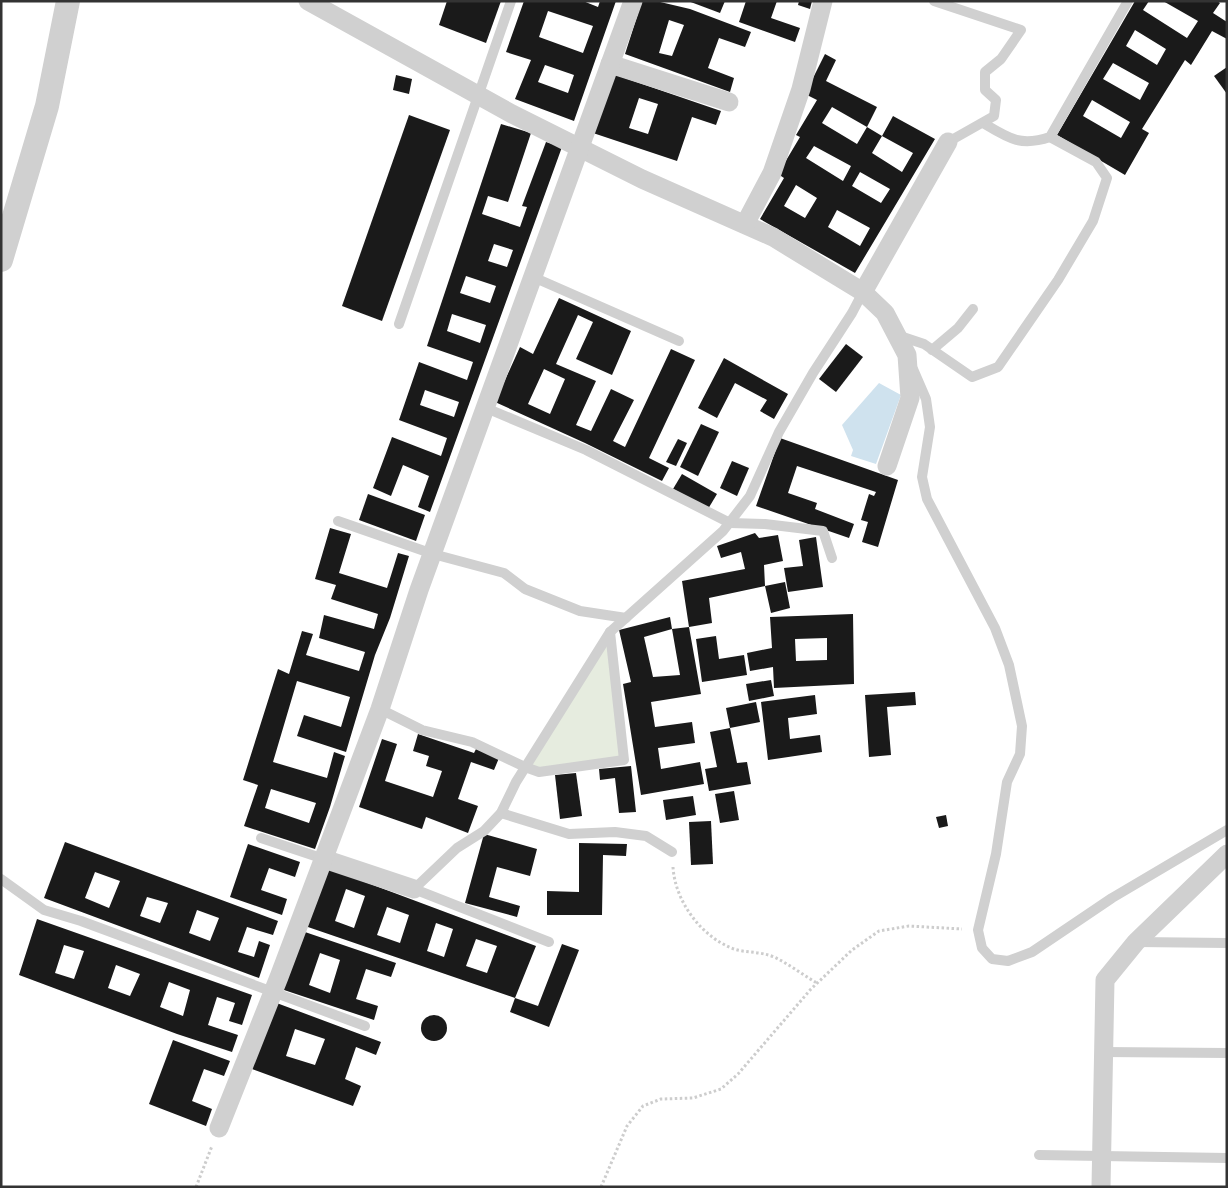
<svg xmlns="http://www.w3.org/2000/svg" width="1228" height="1188" font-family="Quicksand,sans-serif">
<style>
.green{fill:#e6ecdf}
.water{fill:#cfe2ee}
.building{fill:#1a1a1a;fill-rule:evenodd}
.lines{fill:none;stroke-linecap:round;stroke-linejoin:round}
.path{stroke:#cdcdcd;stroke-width:3;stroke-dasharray:2.5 2.5;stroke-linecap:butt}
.service{stroke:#d0d0d0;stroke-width:10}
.minor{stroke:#d0d0d0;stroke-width:19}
.tertiary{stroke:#d0d0d0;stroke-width:24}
</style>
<rect width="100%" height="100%" fill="#fff"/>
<polygon class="green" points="610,632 624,760 539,772 525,767"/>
<polygon class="water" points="879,383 901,395 876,464 851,456 853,450 842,425"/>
<g class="building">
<polygon points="447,1 501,1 486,43 439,25"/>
<path d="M524,1H583L598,7L600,1H616L574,121L515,99L531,60L506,52ZM548,11L593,26L583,53L539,37ZM545,65L574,75L568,93L538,82Z"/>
<path d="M642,1H656L690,9L751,32L745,47L719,38L708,68L734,78L730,92L625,54ZM669,20L684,25L672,56L659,53Z"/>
<polygon points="688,1 725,1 720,13"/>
<polygon points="746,1 777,1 771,18 800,28 795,42 739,22"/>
<polygon points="799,1 812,1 810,9 798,5"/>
<path d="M1135,1H1149L1143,10L1187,38L1198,21L1163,1H1217L1220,3L1213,13L1227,22V39L1212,31L1191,65L1185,60L1142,129L1149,133L1125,175L1057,135ZM1135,30L1166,49L1157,65L1126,46ZM1113,63L1149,83L1140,100L1103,79ZM1092,100L1130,122L1121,138L1083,116Z"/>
<path d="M825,54L836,60L826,81L877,107L867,127L832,107L822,123L857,144L867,127L882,136L872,153L902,172L913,153L882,136L893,116L935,139L855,273L760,219L784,178L778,174L800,137L796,135L817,100L805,94ZM814,146L851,166L843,181L806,158ZM860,172L890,189L881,203L852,186ZM796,185L817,198L805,218L784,206ZM837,210L870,228L860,246L828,227Z"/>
<polygon points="1227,67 1227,94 1214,76"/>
<path d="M613,74L721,111L716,125L692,117L677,161L593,133ZM639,98L658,104L648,134L629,128Z"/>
<polygon points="396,75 412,79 409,94 393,90"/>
<polygon points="409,115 450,130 382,321 342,306"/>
<path d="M501,124L531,133L508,202L488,196L482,214L520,227L527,207L522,206L546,142L562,147L430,512L418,507L429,476L403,465L391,496L373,488L392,437L441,456L447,438L399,420L419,362L467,380L473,362L427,346ZM494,244L513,250L507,267L488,261ZM466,276L496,286L490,303L460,293ZM452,314L486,325L480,343L447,331ZM425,390L459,402L454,417L420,405Z"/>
<path d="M559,298L631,331L612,375L576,359L593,322L578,315L556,364L596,381L576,425L591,431L611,389L634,400L613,441L625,447L671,349L695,360L649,458L669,468L662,481L585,443L495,402L520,347L533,354ZM544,369L565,379L550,414L528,404Z"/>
<polygon points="846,344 863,357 836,392 819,379"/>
<polygon points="724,358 788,394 774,419 760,411 767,400 735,383 717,418 698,408"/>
<polygon points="701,424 719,432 698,476 680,467"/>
<polygon points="780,438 898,480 878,547 862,542 868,522 861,520 869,494 874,496 876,492 797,466 788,493 817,503 815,509 854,524 849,538 756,506"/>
<polygon points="678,439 687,443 676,466 666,462"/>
<polygon points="732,461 749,468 737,496 720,488"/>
<polygon points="682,474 717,494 708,509 673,489"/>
<polygon points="368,494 425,515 416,541 359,520"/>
<path d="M330,528L351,534L339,573L387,588L398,553L409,556L390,618L375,655L346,752L297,736L304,715L341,727L350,697L297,681L273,762L327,778L334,752L345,756L330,807L315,849L244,826L258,785L243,780L278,669L289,674L302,631L313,634L306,655L359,671L365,652L319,638L324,615L374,629L378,614L331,599L336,585L315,579ZM271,789L316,803L309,823L265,808Z"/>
<polygon points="755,533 759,538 778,535 783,561 764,565 765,586 785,582 790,608 771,613 765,586 709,598 712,623 689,627 682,581 745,569 741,552 721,558 717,546"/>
<polygon points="816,537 823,587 788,592 784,568 803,566 799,540"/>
<path d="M853,614L854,684L774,688L773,667L750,671L747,653L772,648L770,617ZM827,638V660L796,661L795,639Z"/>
<polygon points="670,617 672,629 644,637 653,677 680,675 672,629 689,627 701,694 651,702 655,727 692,722 695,743 658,748 661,769 700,762 704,784 641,795 623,684 631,682 619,630"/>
<polygon points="716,636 719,659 744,655 747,675 702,682 696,639"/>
<polygon points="771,680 774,696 749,701 746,684"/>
<polygon points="915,692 916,705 887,707 891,755 869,757 865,695"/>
<polygon points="815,695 817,714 788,718 790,739 820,735 822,752 768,760 761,702"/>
<polygon points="756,702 760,722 730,728 737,763 747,762 751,784 709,791 705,769 717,767 710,732 730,728 726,708"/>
<polygon points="418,734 474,753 476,749 499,758 494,770 471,762 458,799 478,806 468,833 426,817 422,829 359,807 382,739 397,744 385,781 433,797 442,771 426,766 429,756 413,751"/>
<polygon points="631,766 636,812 619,813 615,778 600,780 599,769"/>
<polygon points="576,773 582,816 560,819 555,775"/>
<polygon points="734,791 739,820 720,823 715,794"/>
<polygon points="693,796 696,815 666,820 663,800"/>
<polygon points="946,815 948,826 939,828 936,817"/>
<polygon points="711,821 713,864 691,865 689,822"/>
<polygon points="484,834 537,849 530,876 497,867 489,897 520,906 517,917 465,903"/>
<path d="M65,842L278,921L273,935L247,927L238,952L254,957L259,941L270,945L259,978L44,898ZM95,872L120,881L109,908L85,898ZM147,897L168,903L160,923L140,916ZM197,910L219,918L210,941L189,933Z"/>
<polygon points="579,843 627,844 626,856 603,855 602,915 547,915 547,891 579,892"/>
<polygon points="248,844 300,862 295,877 269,868 261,890 287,899 282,915 230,897"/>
<path d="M325,867L536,946L515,998L538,1006L562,944L579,950L549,1027L510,1012L515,998L305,926ZM346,889L365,896L354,928L335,921ZM387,907L409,915L400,943L377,935ZM436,923L453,929L444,957L427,951ZM476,939L497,946L487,973L466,966Z"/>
<path d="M37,919L252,995L242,1025L229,1021L235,1003L217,997L208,1025L238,1035L232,1052L177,1034L19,975ZM64,945L84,951L74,979L55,973ZM116,965L140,974L130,996L108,988ZM169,982L190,990L183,1016L160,1007Z"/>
<path d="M302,931L396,963L391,977L366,969L356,999L378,1006L374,1020L281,989ZM320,953L340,960L330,993L309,985Z"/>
<path d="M274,1002L381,1042L376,1055L356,1047L345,1079L361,1086L353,1106L252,1069ZM295,1029L325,1039L315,1065L286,1056Z"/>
<circle cx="434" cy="1028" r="13"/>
<polygon points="173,1040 230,1061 224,1076 204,1069 192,1101 212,1109 206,1126 149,1104"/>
</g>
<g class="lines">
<g class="path">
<path d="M673,867C675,901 701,937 734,949C746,953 759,951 774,957C789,964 803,975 817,983"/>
<polyline points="196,1187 212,1146"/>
<polyline points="601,1187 627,1126 643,1106 661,1099 693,1098 721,1089 738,1074 811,989 852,950 879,931 909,926 962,929"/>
</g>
<g class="service">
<polyline points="934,1 1021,30 1001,59 985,72 985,90 996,100 994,116 948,142"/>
<path d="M983,123C1008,138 1020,147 1050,137L1128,1"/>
<polyline points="533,277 679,341"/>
<polyline points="399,324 511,1"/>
<polyline points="897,335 924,344 972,377 998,367 1058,280 1093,221 1107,178 1096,162 1050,137"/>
<polyline points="932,350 958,328 973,309"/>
<polyline points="913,369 926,399 930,427 922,477 927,499 995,628 1009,665 1022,726 1020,754 1007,782 996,854 978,930 982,948 992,959 1008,961 1032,952 1112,898 1227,830"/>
<polyline points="486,408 586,450 730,523 765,524 823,531 832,558"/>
<polyline points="338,521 433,554 504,573 525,589 580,611 626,618"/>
<polyline points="380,709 422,730 472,742 525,767 539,772 624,760 610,632"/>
<polyline points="501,813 569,834 615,832 646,836 672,852"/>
<polyline points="261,838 324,859"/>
<polyline points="1,879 44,910 81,921 365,1026"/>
<polyline points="549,942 414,889 457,848 484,831 501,813 516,782 610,632 723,531 750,496 779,432 813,373 852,313 863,292"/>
<polyline points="1137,942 1227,943"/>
<polyline points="1103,1052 1227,1053"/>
<polyline points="1039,1155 1227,1158"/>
</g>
<g class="minor">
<polyline points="308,1 512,114 642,179 773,237 863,292 885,313 907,355 910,398 887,466"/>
<polyline points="610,64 729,102"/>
<polyline points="745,224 772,173 801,89 823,1"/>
<polyline points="863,292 948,142"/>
<polyline points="324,859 414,889"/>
<polyline points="219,1128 279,977 380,709 419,590 633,1"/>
<polyline points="1101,1187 1105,980 1136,942 1227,854"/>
</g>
<polyline class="tertiary" points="1,260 47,106 68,1"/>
</g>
<rect width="1228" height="1188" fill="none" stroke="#333333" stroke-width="5"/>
</svg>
